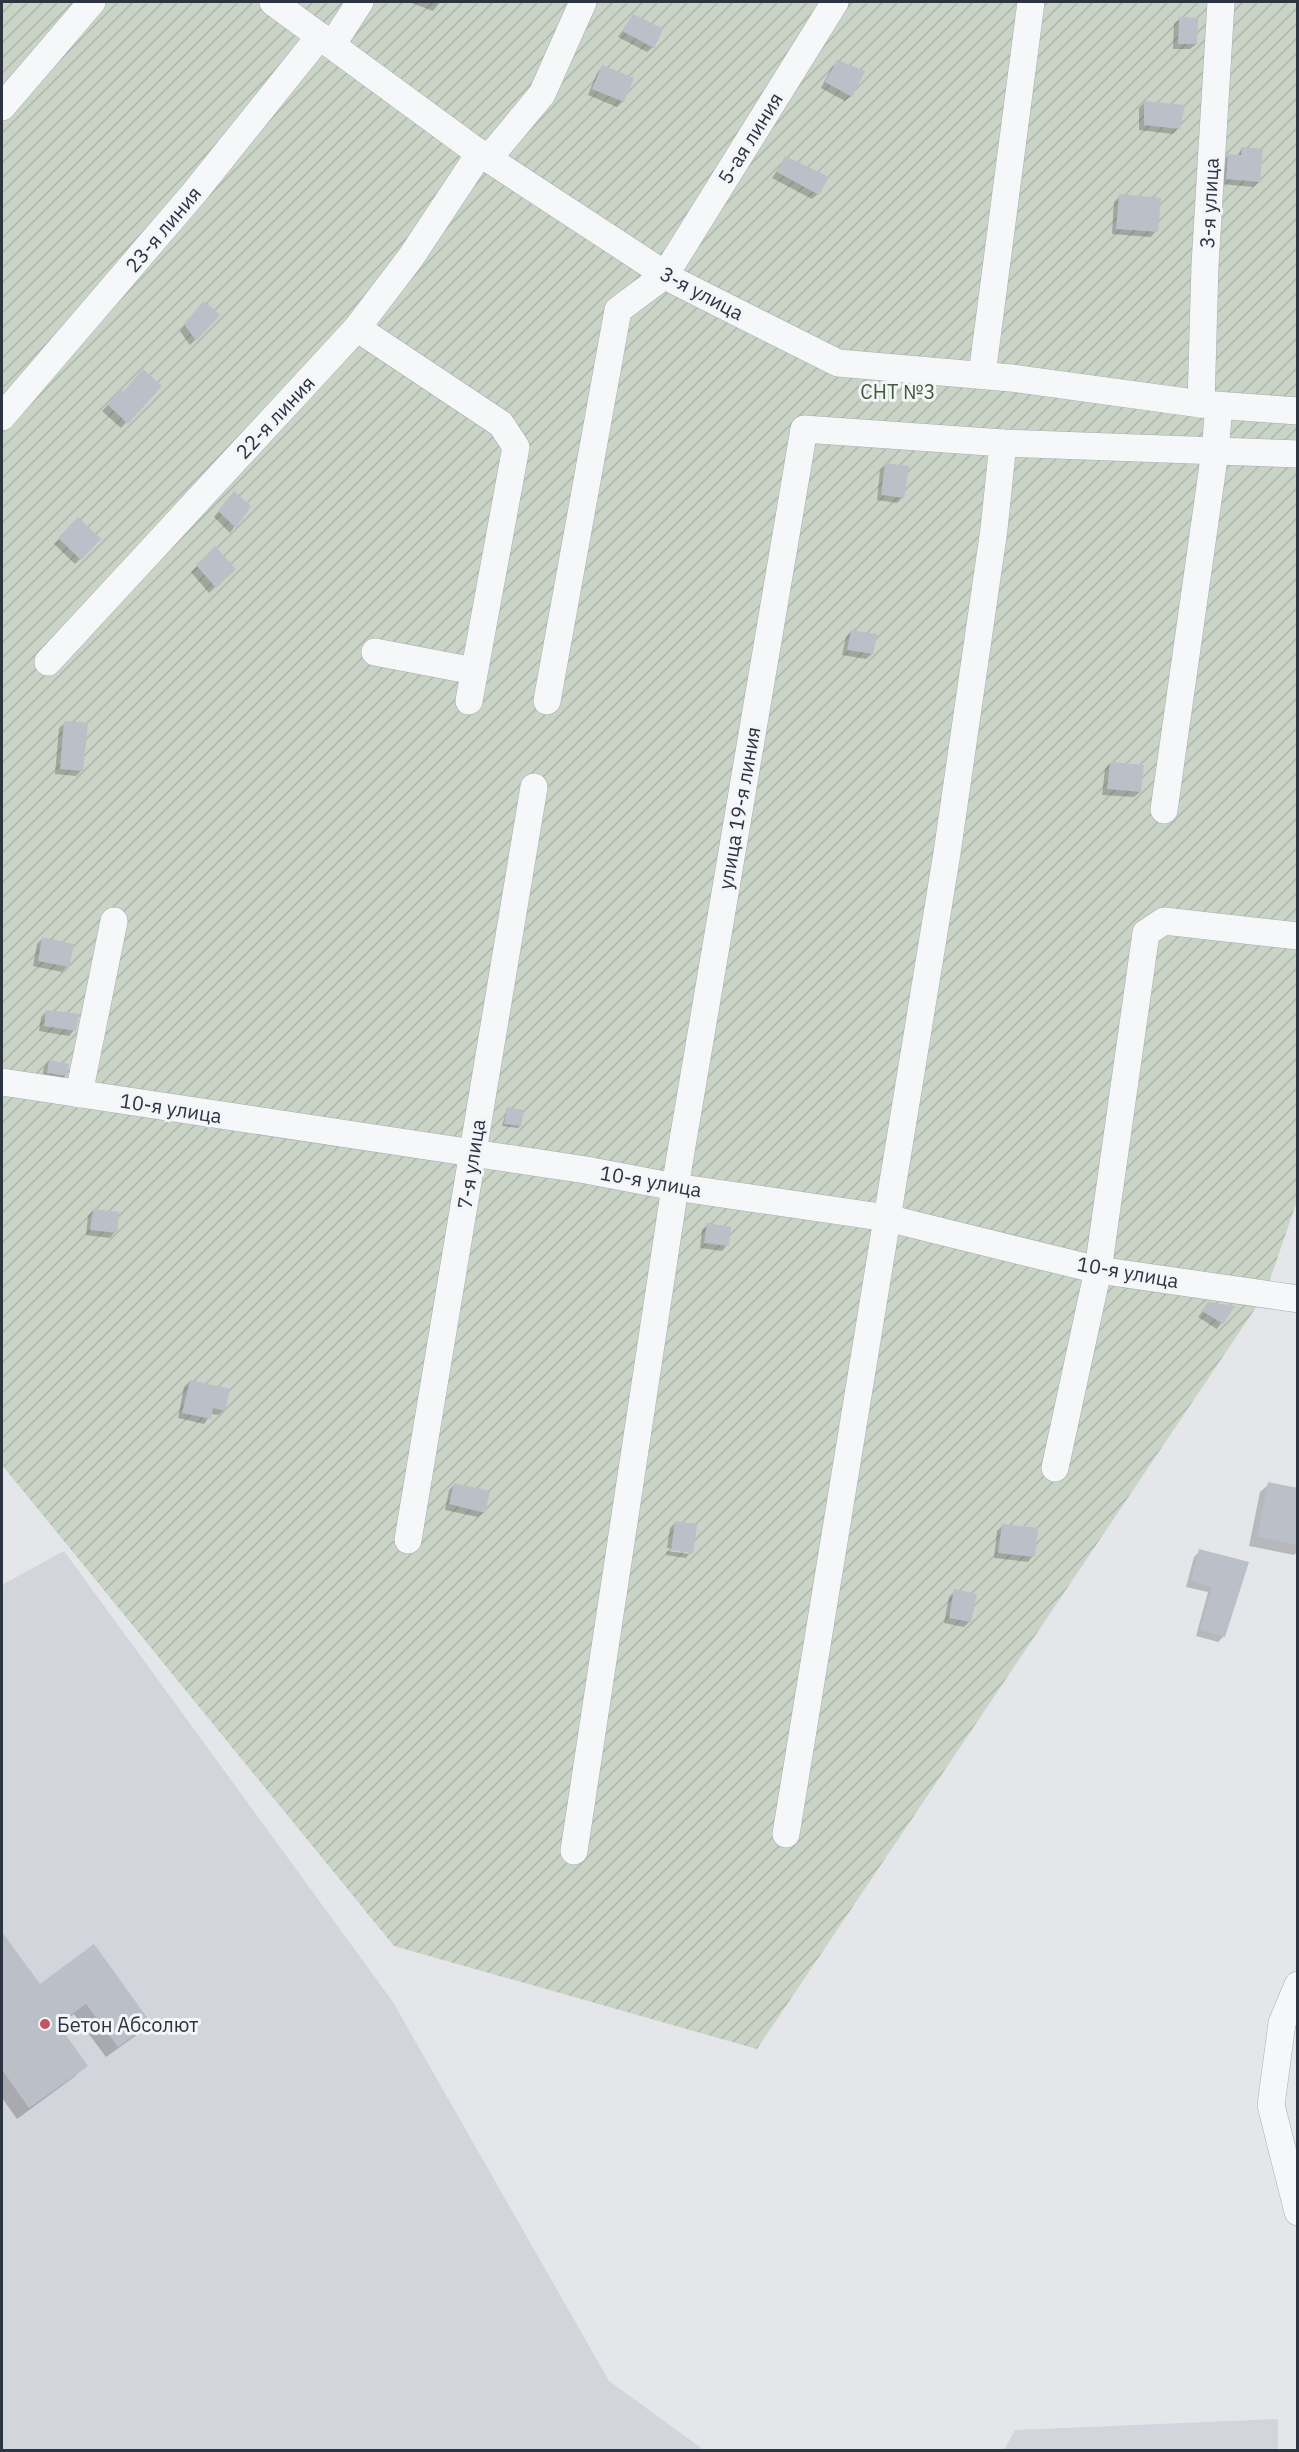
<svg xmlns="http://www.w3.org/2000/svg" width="1299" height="2452" font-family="'IBM Plex Sans',sans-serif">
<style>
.built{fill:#d2d5dc}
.garden{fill:url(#garden-furrows)}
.shadow{fill:#0003}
.building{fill:#bbbfc7}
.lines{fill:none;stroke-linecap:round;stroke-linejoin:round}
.minor-casing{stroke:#a9adb4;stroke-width:28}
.minor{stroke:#f6f7f9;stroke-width:27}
.poi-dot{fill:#c15763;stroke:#f3f5f8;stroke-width:2}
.labels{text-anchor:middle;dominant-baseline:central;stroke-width:6;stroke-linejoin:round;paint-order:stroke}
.street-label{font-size:20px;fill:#2d3441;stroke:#f3f5f8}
.park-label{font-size:20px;fill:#415b3c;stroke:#f3f5f8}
.poi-label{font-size:20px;fill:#2d3441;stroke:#f3f5f8;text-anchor:start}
</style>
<defs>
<pattern id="garden-furrows" width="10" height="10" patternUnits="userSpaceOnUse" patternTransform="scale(1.5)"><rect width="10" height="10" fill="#c9d3c6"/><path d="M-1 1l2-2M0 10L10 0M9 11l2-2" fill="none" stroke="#adb6ab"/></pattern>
</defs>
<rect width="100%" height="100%" fill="#e4e6ea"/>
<g class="built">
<polygon points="64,1551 393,2002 609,2381 704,2450 2,2450 2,1585"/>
<polygon points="1278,2419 1278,2450 1004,2450 1015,2430"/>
</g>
<polygon class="garden" points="2,2 1297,2 1297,1201 1265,1294 757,2049 394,1946 2,1465"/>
<g class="shadow">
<polygon points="409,2 440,2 433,11"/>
<polygon points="633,16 653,47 647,52 618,37"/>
<polygon points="1180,18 1196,44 1190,49 1173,49 1174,24"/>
<polygon points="838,62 851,96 845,101 821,88 832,67"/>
<polygon points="602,67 623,101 617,107 588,95 597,73"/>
<polygon points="1144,103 1179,128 1173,134 1139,130 1139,108"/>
<polygon points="1242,148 1259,182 1253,187 1221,184 1223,161 1228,155 1237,156"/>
<polygon points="786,158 818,194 812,199 772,178"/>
<polygon points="1120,196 1156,231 1151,237 1112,234 1114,202"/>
<polygon points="198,309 195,340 190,345 180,331"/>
<polygon points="160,386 121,428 102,411 121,391 123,394"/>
<polygon points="886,465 903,497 897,503 877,500 880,470"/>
<polygon points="229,498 249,506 230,533 214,517"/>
<polygon points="78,520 99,539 75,564 54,544"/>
<polygon points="215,548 234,569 209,593 191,572"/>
<polygon points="851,631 872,654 866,659 842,655 846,637"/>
<polygon points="65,723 82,770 76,776 55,774 59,728"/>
<polygon points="1110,763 1140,792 1134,797 1102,795 1105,769"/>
<polygon points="42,939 67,966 62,972 33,966 37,944"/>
<polygon points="46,1012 74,1030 69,1036 39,1031 41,1017"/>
<polygon points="49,1061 65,1075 60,1081 42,1078 44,1067"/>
<polygon points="507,1108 520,1126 518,1128 502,1126"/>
<polygon points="93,1210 115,1232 110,1238 86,1235 88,1216"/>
<polygon points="707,1225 727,1245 722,1251 700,1248 702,1230"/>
<polygon points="1209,1303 1233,1307 1217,1329 1198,1317"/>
<polygon points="190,1381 224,1410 218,1415 211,1414 204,1424 178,1418 184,1387"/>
<polygon points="455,1484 484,1512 478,1517 445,1510 449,1490"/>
<polygon points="1269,1484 1298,1489 1298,1551 1294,1555 1249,1546 1260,1492"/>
<polygon points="676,1522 691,1552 686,1558 666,1555 667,1551 689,1554 689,1551 667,1548 670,1528"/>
<polygon points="1002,1526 1033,1556 1028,1562 994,1558 997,1531"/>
<polygon points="1200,1551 1247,1563 1224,1636 1218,1642 1196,1636 1208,1592 1186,1587 1194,1557"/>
<polygon points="955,1591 970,1621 964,1627 944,1623 949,1597"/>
<polygon points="2,1934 39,1986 149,2022 138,2034 106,2057 74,2014 57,2026 86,2065 74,2077 17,2119 2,2098"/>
</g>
<g class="building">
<polygon points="633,14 663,29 654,48 622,31"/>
<polygon points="1179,17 1198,18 1197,44 1178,44"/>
<polygon points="837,60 865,71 852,97 825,82"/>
<polygon points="602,65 634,78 624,102 592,89"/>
<polygon points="1144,101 1185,105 1180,129 1144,125"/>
<polygon points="1242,147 1263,149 1260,182 1226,179 1228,154 1241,155"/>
<polygon points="785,156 829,177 819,195 777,172"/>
<polygon points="1119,194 1161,198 1158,232 1116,229"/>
<polygon points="204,301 220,315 196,341 184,324"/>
<polygon points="143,369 162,386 128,424 107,404 121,389 123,392"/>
<polygon points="885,463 909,466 904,498 881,495"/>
<polygon points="234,491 251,506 236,528 218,511"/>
<polygon points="78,517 101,539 81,560 58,538"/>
<polygon points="215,546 236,569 216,588 196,565"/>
<polygon points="851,630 877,634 873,654 847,650"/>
<polygon points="64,721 88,723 83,771 60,769"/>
<polygon points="1110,762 1144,765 1141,792 1107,789"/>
<polygon points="42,937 74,944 69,967 38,961"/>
<polygon points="46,1010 79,1014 76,1031 44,1026"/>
<polygon points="49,1060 69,1064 67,1076 47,1073"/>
<polygon points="507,1107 524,1110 521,1126 504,1124"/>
<polygon points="93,1209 119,1212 117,1233 90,1230"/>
<polygon points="707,1223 731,1227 729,1246 704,1243"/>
<polygon points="1208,1302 1235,1306 1223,1324 1202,1311"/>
<polygon points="190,1380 230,1389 225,1411 213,1408 211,1419 182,1413"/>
<polygon points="1268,1482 1298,1488 1298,1545 1257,1537"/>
<polygon points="454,1483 490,1491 485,1513 449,1504"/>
<polygon points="675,1521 697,1524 693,1553 671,1550"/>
<polygon points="1002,1524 1038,1528 1035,1557 998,1553"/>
<polygon points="1199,1549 1249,1562 1225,1637 1200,1630 1212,1587 1191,1581"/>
<polygon points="954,1589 977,1594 971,1622 949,1618"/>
<polygon points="2,1932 40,1984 94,1944 151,2023 118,2047 86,2004 58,2024 88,2066 29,2108 2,2070"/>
</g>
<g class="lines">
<defs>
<g id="minor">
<polyline points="273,2 472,148 675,281 838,363 1011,378 1201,404 1298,411"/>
<polyline points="332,45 360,2"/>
<polyline points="2,107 92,2"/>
<polyline points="488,159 542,94 583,2"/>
<polyline points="357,328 501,424 516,447 469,701"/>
<polyline points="982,375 1031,2"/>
<polyline points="1201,404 1205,265 1221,2"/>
<polyline points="2,417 194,193 320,36"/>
<polyline points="375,652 474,671"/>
<polyline points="48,662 357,328 411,257 480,153"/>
<polyline points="547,701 618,310 665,275 835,2"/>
<polyline points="1164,810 1215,451 1219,406"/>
<polyline points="2,1082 586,1170 675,1187 887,1218 1098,1270 1298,1299"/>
<polyline points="79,1094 114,921"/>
<polyline points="1055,1468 1098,1270 1146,933 1164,921 1298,936"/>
<polyline points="408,1540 534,787"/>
<polyline points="786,1834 947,853 994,529 1003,443"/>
<polyline points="574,1851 675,1187 804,429 1003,443 1298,454"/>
<polyline points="1298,1985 1282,2023 1271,2105 1298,2212"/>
</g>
</defs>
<use href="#minor" class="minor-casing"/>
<use href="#minor" class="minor"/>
</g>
<circle class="poi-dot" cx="45" cy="2024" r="6"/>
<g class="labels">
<g class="street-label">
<text transform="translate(750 138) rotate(-58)">5-ая линия</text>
<text transform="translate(1209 203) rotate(-87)">3-я улица</text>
<text transform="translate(163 229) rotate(-50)">23-я линия</text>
<text transform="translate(702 293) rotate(28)">3-я улица</text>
<text transform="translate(275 417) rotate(-47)">22-я линия</text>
<text transform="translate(739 808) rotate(-80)">улица 19-я линия</text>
<text transform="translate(171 1108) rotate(9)">10-я улица</text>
<text transform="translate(471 1164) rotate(-81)">7-я улица</text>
<text transform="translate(651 1181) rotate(10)">10-я улица</text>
<text transform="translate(1128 1272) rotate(10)">10-я улица</text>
</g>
<g class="park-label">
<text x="898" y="391">СНТ №3</text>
</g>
<g class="poi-label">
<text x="57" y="2024">Бетон Абсолют</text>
</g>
</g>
<rect width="1299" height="2452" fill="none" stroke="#2d3441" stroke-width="6"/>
</svg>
